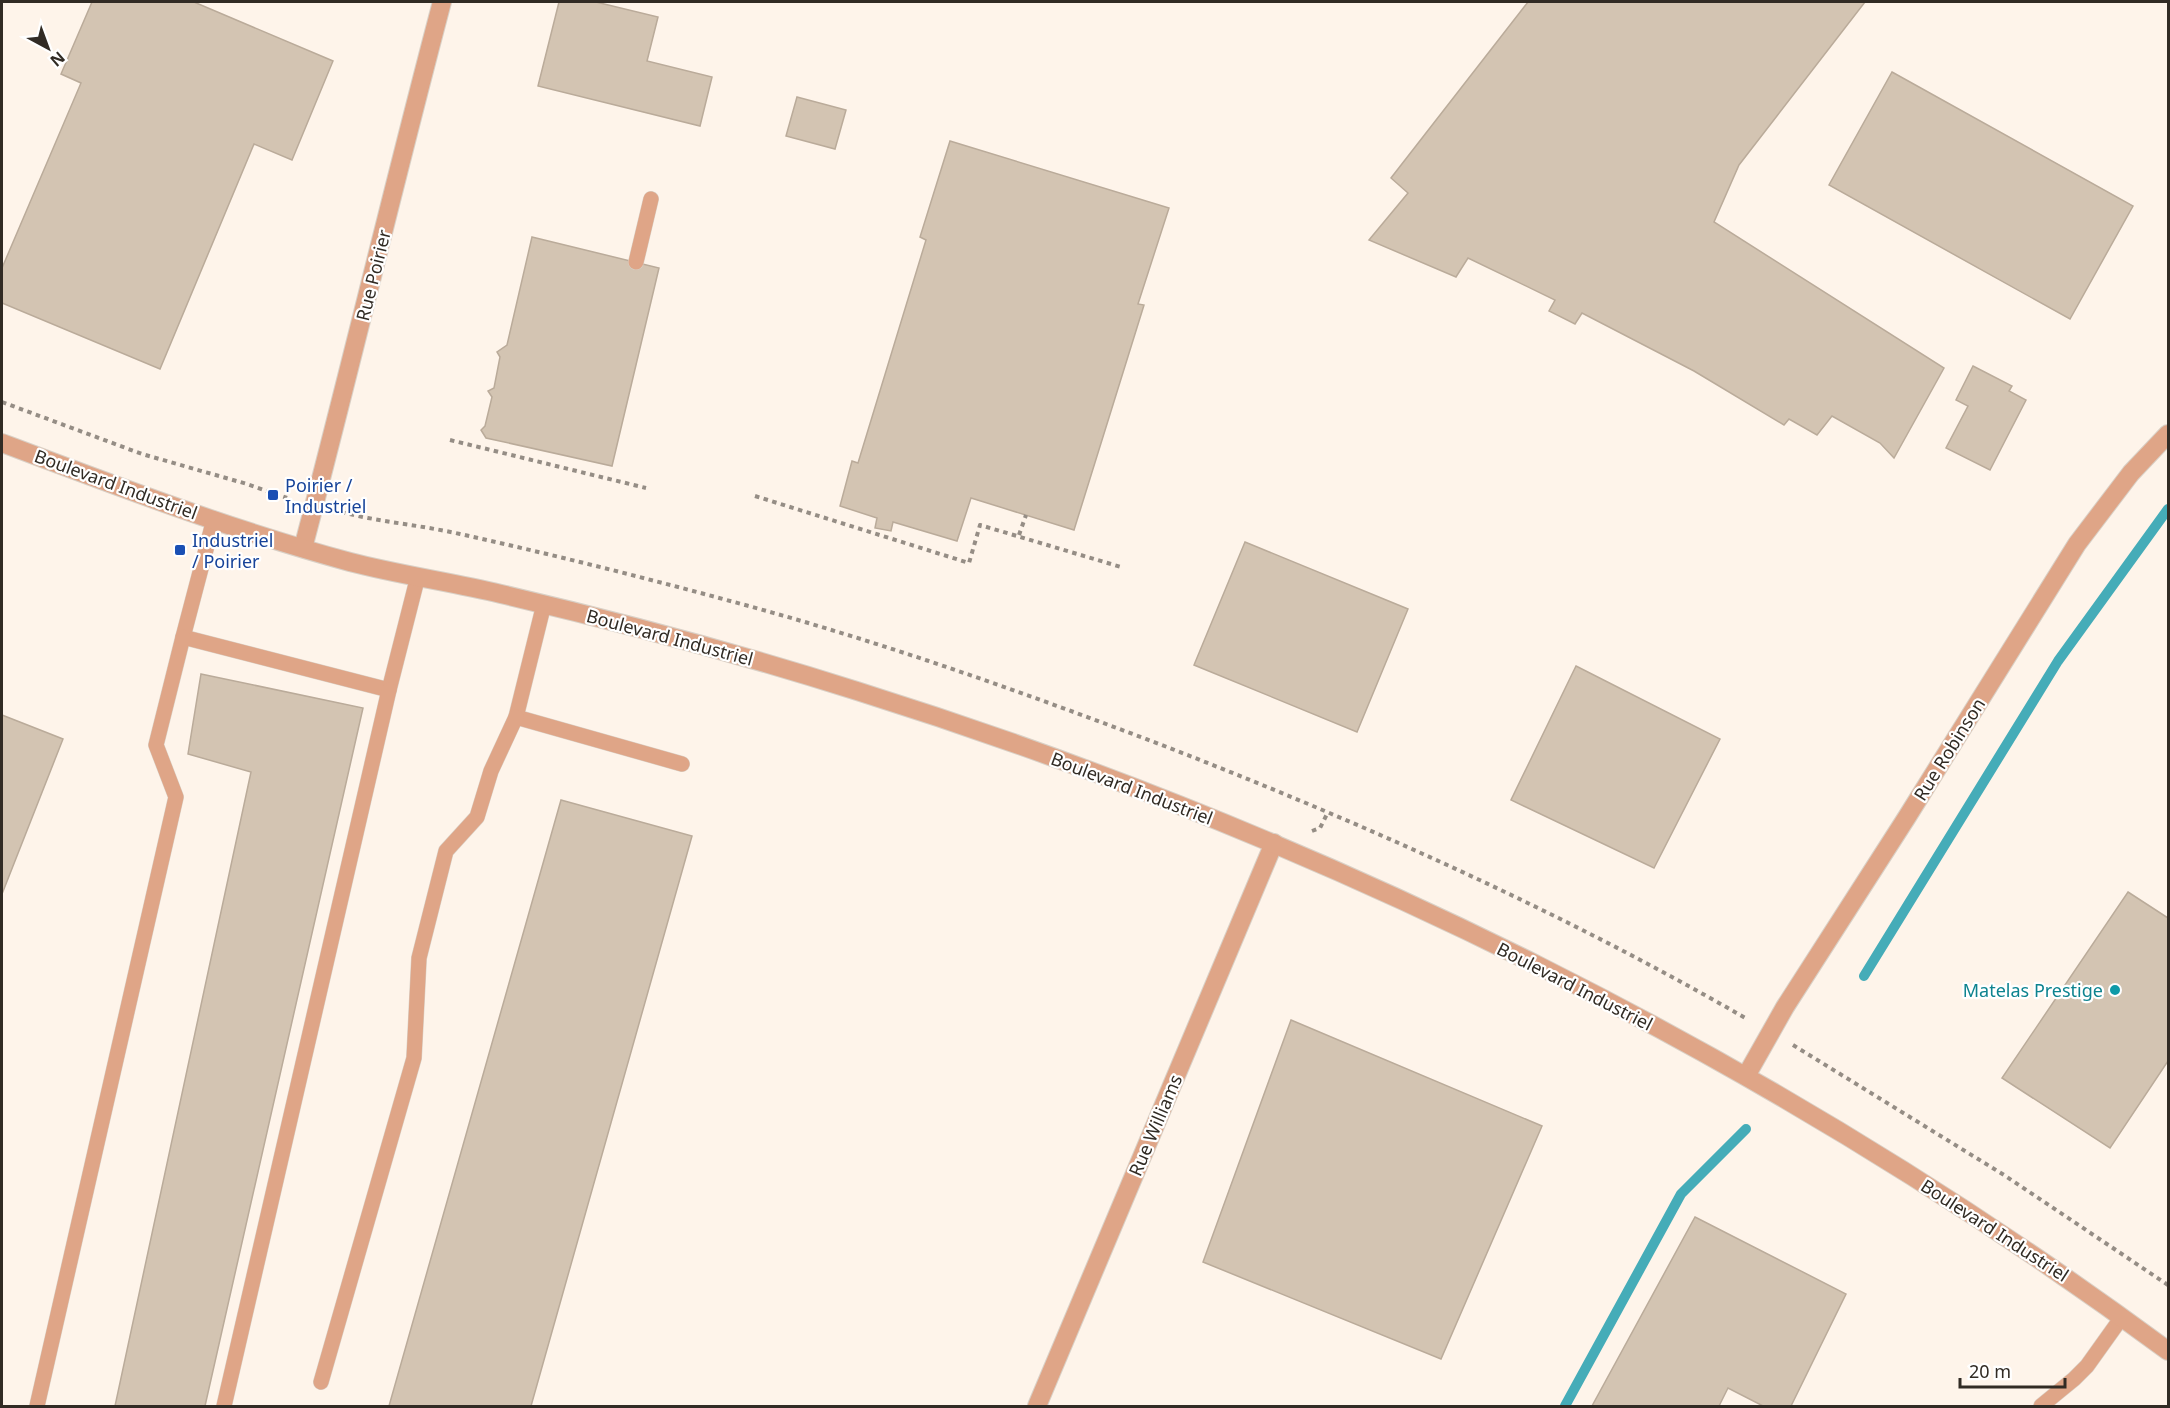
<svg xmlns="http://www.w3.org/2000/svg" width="2170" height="1408" font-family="'Noto Sans',sans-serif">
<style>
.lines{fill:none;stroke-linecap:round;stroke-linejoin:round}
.stream{stroke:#45acb8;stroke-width:10}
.building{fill:#d3c4b2;stroke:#baab9a;stroke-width:1.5}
.service-casing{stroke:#d9d0c6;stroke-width:16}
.minor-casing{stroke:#d9d0c6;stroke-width:20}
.tertiary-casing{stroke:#d9d0c6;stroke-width:20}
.path{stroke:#958d85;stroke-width:4;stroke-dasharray:4.5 4.5;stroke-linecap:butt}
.service{stroke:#dfa587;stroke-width:15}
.minor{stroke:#dfa587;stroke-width:18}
.tertiary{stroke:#dfa587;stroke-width:18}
.transit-dot{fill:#1a4fb4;stroke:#fff;stroke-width:2}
.culture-dot{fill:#0f9aa8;stroke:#fff;stroke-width:2}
.labels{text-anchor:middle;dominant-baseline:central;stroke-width:4.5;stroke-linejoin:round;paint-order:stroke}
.street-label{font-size:18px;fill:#312b24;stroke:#fff}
.transit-label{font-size:18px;fill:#164399;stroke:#fff;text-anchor:start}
.culture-label{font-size:18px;fill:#0d838f;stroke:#fff;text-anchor:end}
</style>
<rect width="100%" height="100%" fill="#fef4ea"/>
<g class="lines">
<g class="stream">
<polyline points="1864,976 2058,661 2168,509"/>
<polyline points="1565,1406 1681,1194 1746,1129"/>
</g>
</g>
<g class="building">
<polygon points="92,2 194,2 333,61 292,160 254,144 160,369 2,303 2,268 81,83 61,74"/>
<polygon points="559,2 596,2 658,17 647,61 712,77 700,126 538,86"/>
<polygon points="1528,2 1865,2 1739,165 1714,222 1944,368 1894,458 1880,443 1832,416 1817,435 1789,419 1784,425 1694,371 1582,313 1575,324 1549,311 1555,300 1468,258 1456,277 1369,240 1408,193 1391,178"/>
<polygon points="1892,72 2133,206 2070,319 1829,185"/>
<polygon points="797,97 846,110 835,149 786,136"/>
<polygon points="950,141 1169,208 1138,304 1144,305 1074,530 971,498 957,541 893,522 891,531 875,528 877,518 840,506 852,461 858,463 926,240 920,237"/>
<polygon points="532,237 659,268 612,466 486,438 481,430 485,426 492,397 488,391 494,388 500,357 497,352 507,345"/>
<polygon points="1973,366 2012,386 2009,391 2026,400 1990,470 1946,448 1968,406 1956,400"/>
<polygon points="1245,542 1408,609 1357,732 1194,665"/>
<polygon points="1576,666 1720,739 1654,868 1511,800"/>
<polygon points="201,674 363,708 205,1406 115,1406 251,772 188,754"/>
<polygon points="2,715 63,739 2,894"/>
<polygon points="561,800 692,836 531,1406 389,1406"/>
<polygon points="2128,892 2168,918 2168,1061 2110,1148 2002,1078"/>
<polygon points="1291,1020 1542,1126 1441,1359 1203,1262"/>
<polygon points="1695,1217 1846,1294 1791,1406 1763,1406 1728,1388 1719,1406 1592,1406"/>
</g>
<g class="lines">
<defs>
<g id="service">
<polyline points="636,262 651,199"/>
<polyline points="214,519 183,637 389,690 418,576"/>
<polyline points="544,604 516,717 682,764"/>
<polyline points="321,1382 414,1058 419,958 446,851 477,817 491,771 516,717"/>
<polyline points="37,1406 176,797 156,745 183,637"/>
<polyline points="224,1406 389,690"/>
<polyline points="2041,1406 2074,1379 2087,1366 2122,1317"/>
</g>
<g id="minor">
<path d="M303,548C351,366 394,183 442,2"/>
<polyline points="1746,1076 1785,1007 1907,817 2077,544 2131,473 2168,434"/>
<polyline points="1037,1406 1274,843"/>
</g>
<path id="tertiary" d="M2,443C116,486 232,530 350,562C400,575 451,582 501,594C621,622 740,654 857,691C1326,838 1773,1059 2168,1351"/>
</defs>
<use href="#service" class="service-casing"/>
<use href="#minor" class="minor-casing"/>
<use href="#tertiary" class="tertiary-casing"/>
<g class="path">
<polyline points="2,402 142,454 247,484 287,498"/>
<polyline points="450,440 646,488"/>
<polyline points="755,496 969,563 980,525 1121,567"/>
<path d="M341,512C380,522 420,525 460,534C555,555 650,579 745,605C888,644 1028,694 1167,747C1365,824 1562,912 1747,1019"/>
<polyline points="1019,535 1026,515"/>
<polyline points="1312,831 1320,828 1328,812"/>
<polyline points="1793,1045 2004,1175 2168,1285"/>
</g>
<use href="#service" class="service"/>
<use href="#minor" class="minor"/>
<use href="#tertiary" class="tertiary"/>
</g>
<g class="transit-dot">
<rect x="267" y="489" width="12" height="12" rx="3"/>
<rect x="174" y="544" width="12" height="12" rx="3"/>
</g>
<circle class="culture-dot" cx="2115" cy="990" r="6"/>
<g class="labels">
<g class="street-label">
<text transform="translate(373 275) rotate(-76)">Rue Poirier</text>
<text transform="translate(116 484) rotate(20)">Boulevard Industriel</text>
<text transform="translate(670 637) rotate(15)">Boulevard Industriel</text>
<text transform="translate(1949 749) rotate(-58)">Rue Robinson</text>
<text transform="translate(1132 788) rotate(21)">Boulevard Industriel</text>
<text transform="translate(1575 986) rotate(27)">Boulevard Industriel</text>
<text transform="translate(1155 1125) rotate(-67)">Rue Williams</text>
<text transform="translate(1995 1230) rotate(33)">Boulevard Industriel</text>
</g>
<g class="transit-label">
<text x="285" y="485">Poirier /<tspan x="285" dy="21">Industriel</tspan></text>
<text x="192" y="540">Industriel<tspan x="192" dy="21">/ Poirier</tspan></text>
</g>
<g class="culture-label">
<text x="2103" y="990">Matelas Prestige</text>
</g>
</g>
<rect width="2170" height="1408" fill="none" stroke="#312b24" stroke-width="6"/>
<g transform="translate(48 48) rotate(139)" stroke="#ffffff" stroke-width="4.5" paint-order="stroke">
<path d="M0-4.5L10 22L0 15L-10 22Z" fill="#312b24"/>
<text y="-9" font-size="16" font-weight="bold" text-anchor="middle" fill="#312b24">N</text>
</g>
<path d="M1960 1378v9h105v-9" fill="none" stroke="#312b24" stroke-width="3"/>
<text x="1969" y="1378" font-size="18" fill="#312b24" stroke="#ffffff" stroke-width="4.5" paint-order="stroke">20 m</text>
</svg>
